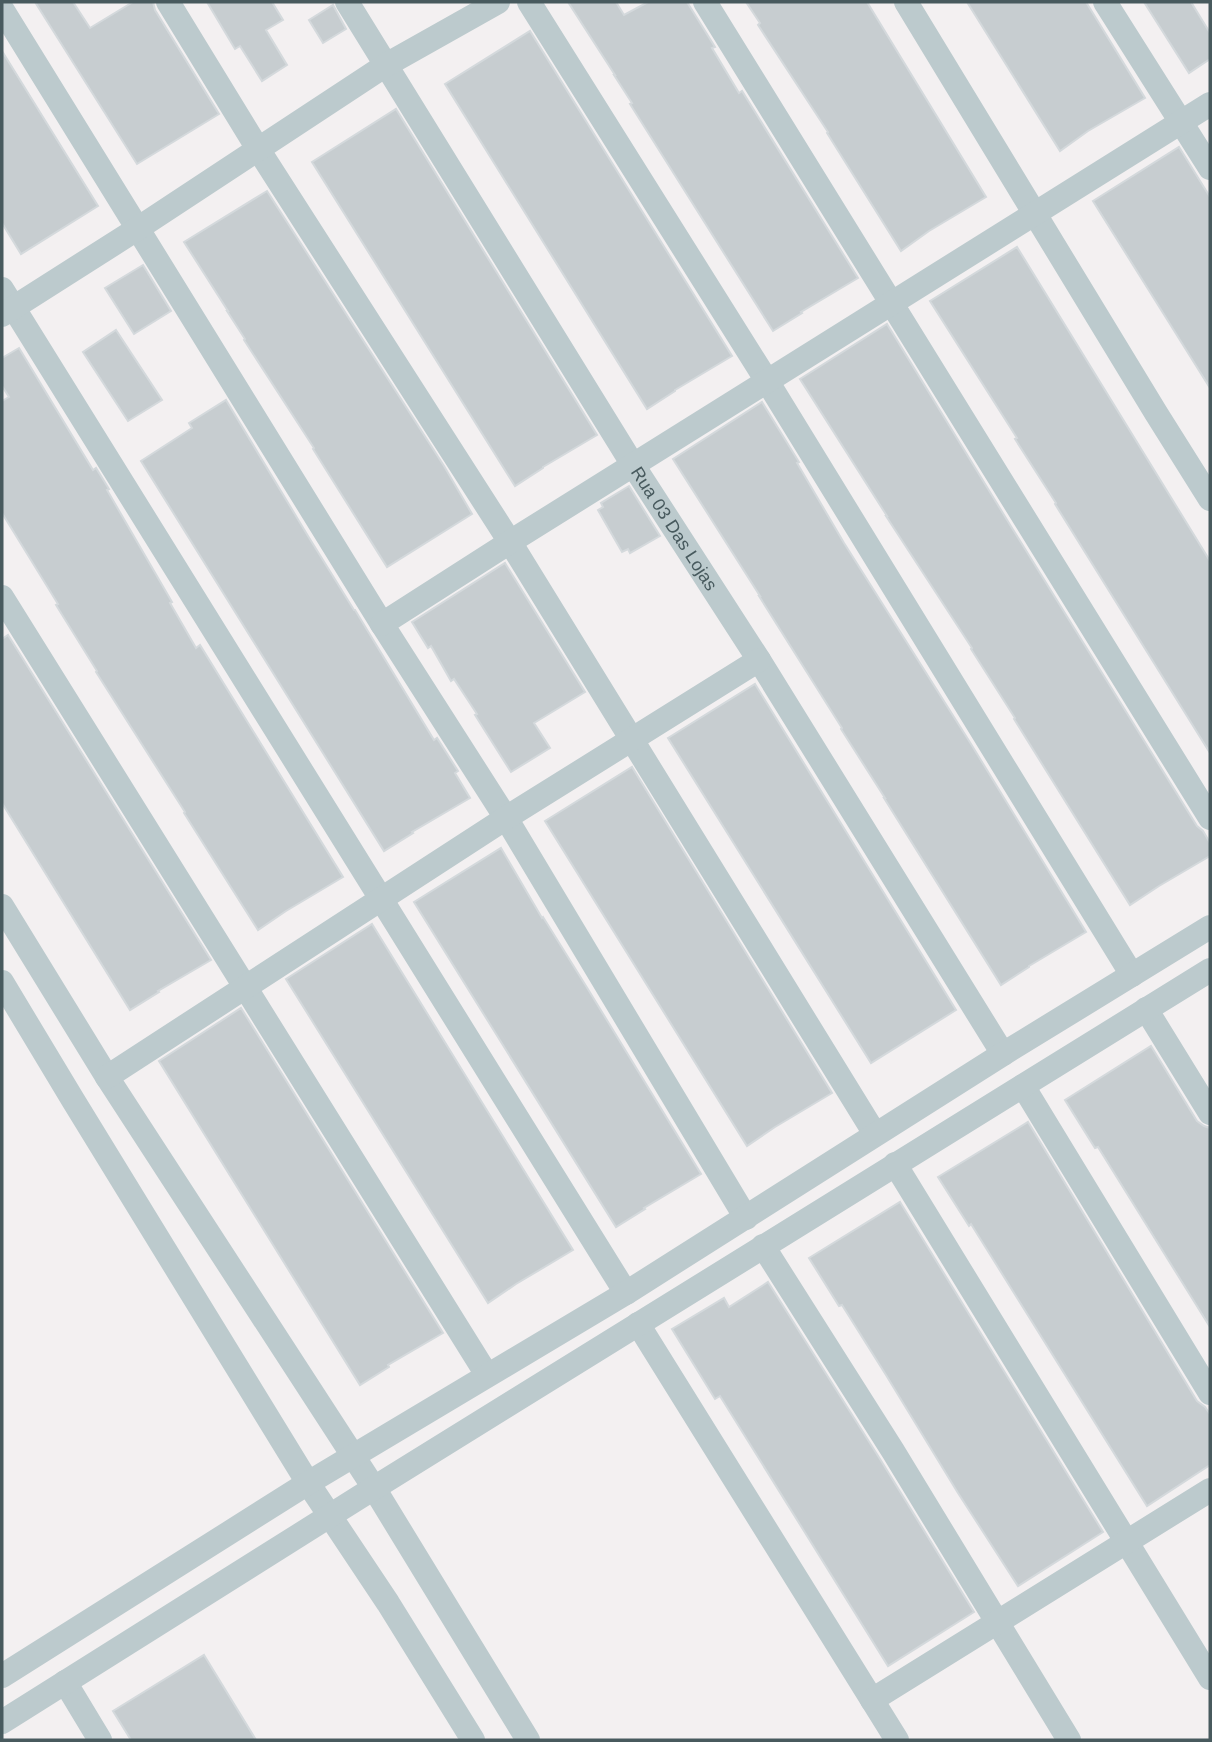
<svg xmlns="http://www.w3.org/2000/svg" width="1212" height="1742" font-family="Helvetica,sans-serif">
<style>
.building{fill:#c7cdd0;stroke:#d4d9dc;stroke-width:2}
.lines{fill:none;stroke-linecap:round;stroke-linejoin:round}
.minor{stroke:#bccacd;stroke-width:24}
.labels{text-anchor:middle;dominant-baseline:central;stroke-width:5;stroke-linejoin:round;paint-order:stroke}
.street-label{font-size:18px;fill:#485a5e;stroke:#fff}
</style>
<rect width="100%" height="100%" fill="#f3f0f1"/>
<g class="building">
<polygon points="35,2 73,2 90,28 133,2 153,2 155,10 219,114 137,164"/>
<polygon points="207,2 272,2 283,20 266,30 287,65 262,81 240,46 235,49"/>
<polygon points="568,2 616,2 624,15 648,2 687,2 715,47 712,48 739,93 742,91 858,278 801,312 802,313 773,331 630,104 632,103 614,75 615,75"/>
<polygon points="746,2 867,2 986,197 929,231 901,251 827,133 828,132 758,25 760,23"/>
<polygon points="967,2 1086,2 1145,98 1088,131 1060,151"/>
<polygon points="1144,2 1191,2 1210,33 1210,59 1189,73"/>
<polygon points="333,5 346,29 323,43 309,20"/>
<polygon points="530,31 732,356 675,390 675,391 647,409 445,84"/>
<polygon points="2,51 98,206 21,254 2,223"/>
<polygon points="396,109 597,435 543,467 543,468 515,486 312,162"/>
<polygon points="1179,147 1210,197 1210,388 1093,201"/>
<polygon points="267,191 444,466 472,514 387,567 313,449 314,448 244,340 245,339 227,311 228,311 184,242"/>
<polygon points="1017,247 1210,561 1210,753 1055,504 1056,503 1015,439 1017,438 930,301"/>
<polygon points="143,265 171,311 134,334 105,288"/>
<polygon points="887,324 1012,528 1197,826 1203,831 1210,843 1210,856 1159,886 1130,905 1014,719 1015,718 971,649 972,648 886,516 887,516 800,379"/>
<polygon points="116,330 162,400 128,421 83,352"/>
<polygon points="19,348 93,470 96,468 109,489 107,490 172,602 170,603 196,648 200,645 343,877 286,911 258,930 184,813 185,812 96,672 97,671 56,605 58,604 2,513 2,401 9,397 2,386 2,358"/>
<polygon points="226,400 308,536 354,610 355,610 434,740 437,738 458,771 455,773 470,798 412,832 413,833 384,851 141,461 192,428 189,423"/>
<polygon points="762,402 799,462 797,463 844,543 971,744 1086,932 1029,966 1029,967 1001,985 884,798 885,798 841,729 842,728 759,596 760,596 673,459"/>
<polygon points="629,486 660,536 630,553 628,549 622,552 598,510 603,507 601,503"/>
<polygon points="505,563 585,692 534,723 550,748 511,772 475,715 477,714 454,679 451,681 431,646 428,648 412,622"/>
<polygon points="8,635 211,960 158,991 159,992 130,1010 2,803 2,639"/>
<polygon points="755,684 956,1010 871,1063 668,738"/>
<polygon points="632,767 832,1093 775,1127 747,1146 545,821"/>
<polygon points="501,848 542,918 543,917 586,986 701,1174 644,1208 645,1209 616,1227 414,902"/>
<polygon points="372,924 573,1250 516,1284 488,1303 286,979"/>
<polygon points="241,1008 443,1333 388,1365 389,1367 360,1385 159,1061"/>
<polygon points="1151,1046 1197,1121 1204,1126 1210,1128 1210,1327 1098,1147 1095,1148 1065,1100"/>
<polygon points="1028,1122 1197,1401 1205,1407 1210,1414 1210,1465 1147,1506 971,1224 969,1226 938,1177"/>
<polygon points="900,1202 1103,1532 1018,1586 958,1493 886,1375 842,1305 839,1306 809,1258"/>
<polygon points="768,1282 880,1459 974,1612 888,1666 720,1396 715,1399 672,1329 724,1298 729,1307"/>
<polygon points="204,1655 256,1740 131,1740 113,1711"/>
</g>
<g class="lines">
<g class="minor">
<polyline points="168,2 258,149 510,542 875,1134"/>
<path id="s1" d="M347,2L633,465L759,660L1003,1054"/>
<polyline points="529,2 767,381 1132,975"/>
<polyline points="705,2 1210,818"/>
<polyline points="906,2 1156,413 1210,499"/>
<polyline points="1105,2 1210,168"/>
<polyline points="2,9 382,624 506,818 746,1218"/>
<polyline points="2,289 626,1293"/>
<polyline points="2,315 137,229 386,65 498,2"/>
<polyline points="2,597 487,1375"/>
<polyline points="382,624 510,542 1210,104"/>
<polyline points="2,906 107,1077 374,1488 528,1740"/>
<polyline points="2,982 73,1100 308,1483 388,1603 473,1740"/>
<polyline points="1146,1009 1210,1113"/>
<polyline points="107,1077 506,818 759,660"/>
<polyline points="1023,1086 1210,1393"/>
<polyline points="895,1164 1210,1678"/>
<polyline points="763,1246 893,1451 1069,1740"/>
<polyline points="638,1324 897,1740"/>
<polyline points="2,1676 308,1483 626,1293 1003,1054 1210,927"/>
<polyline points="65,1682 100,1740"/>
<polyline points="872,1700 1210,1490"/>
<polyline points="2,1722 374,1488 1210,970"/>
</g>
</g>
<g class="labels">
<g class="street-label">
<text stroke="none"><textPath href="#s1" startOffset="620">Rua 03 Das Lojas</textPath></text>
</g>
</g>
<rect width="1212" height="1742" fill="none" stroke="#485a5e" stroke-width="7"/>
</svg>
